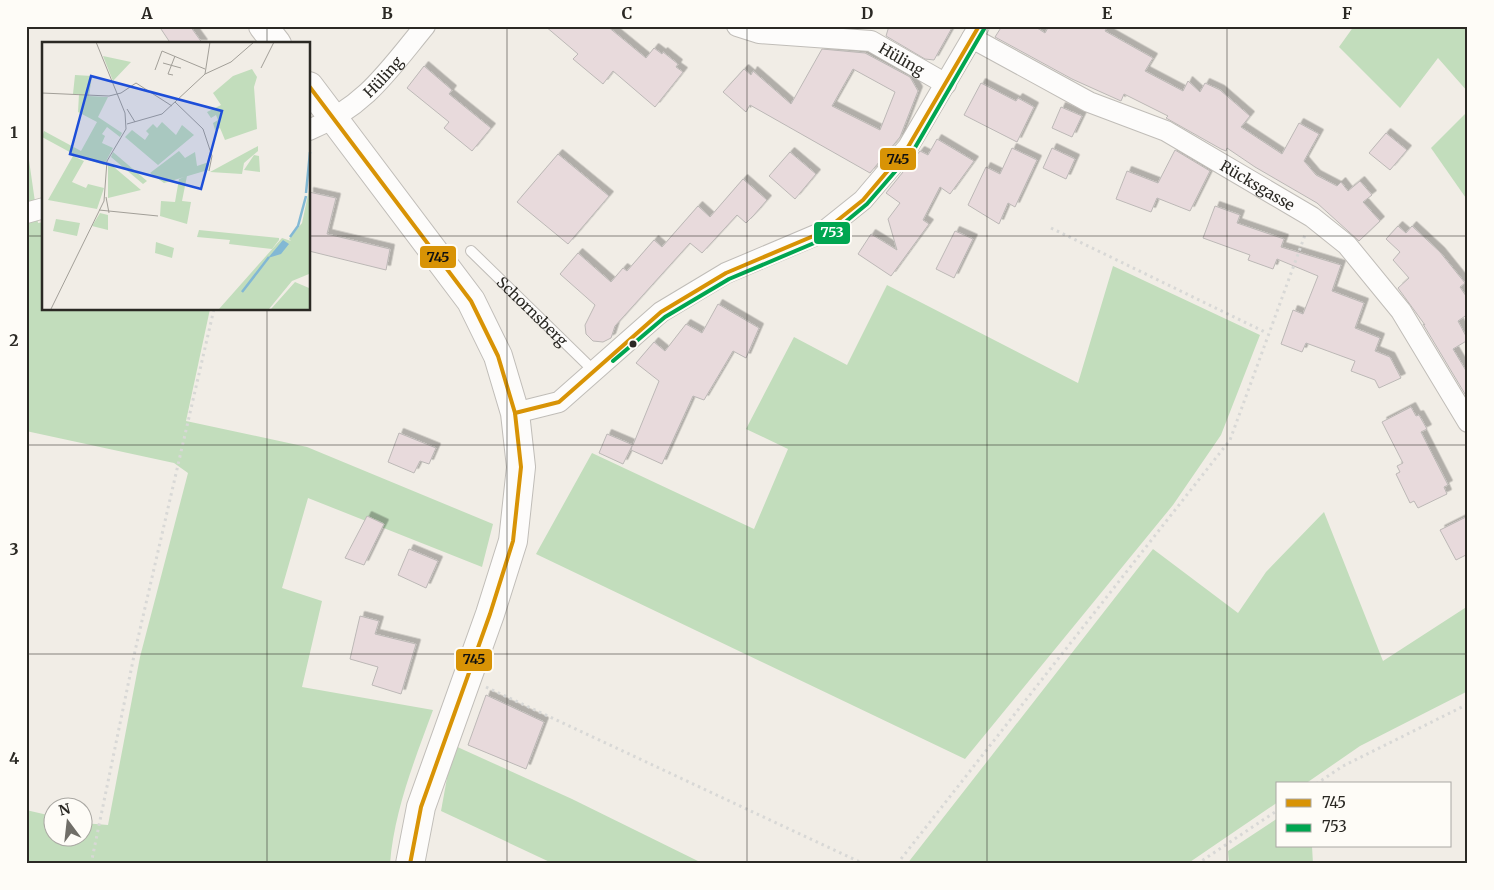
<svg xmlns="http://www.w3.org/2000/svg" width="1494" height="890" font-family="Merriweather,serif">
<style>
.green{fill:#c2ddbc}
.building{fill:#e8dadc;stroke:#bcb8b6;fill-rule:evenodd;filter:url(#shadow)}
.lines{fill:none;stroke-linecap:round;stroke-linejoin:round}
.service-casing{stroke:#c0bdb8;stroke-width:12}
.minor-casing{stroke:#c0bdb8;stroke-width:22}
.primary-casing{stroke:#c0bdb8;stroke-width:30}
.path{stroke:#d8d8d6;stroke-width:3;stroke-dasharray:2.5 4;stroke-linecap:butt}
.service{stroke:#fdfcfb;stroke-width:10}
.minor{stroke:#fdfcfb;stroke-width:20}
.primary{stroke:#fdfcfb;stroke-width:28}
.bus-1-casing{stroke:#fefcf7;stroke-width:8}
.bus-2-casing{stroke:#fefcf7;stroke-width:8}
.bus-1{stroke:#d89305;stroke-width:4}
.bus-2{stroke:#00a651;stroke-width:4}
.grid{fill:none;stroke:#2b2924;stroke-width:1;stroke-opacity:0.55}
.bus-dot{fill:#2b2924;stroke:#fefcf7;stroke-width:2}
.labels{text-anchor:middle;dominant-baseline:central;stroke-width:4;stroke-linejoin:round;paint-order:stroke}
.street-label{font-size:15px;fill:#2b2924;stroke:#fefcf7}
.inset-river{fill:none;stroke:#82b8d4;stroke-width:2.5}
.inset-road{fill:none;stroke:#a29f98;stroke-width:1}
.view{fill:#1d4ed8;fill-opacity:0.15;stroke:#1d4ed8;stroke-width:2.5}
.inset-edge{fill:none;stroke:#2b2924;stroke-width:2.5}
.line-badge{stroke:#fefcf7;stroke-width:2}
.badge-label{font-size:14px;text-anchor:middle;font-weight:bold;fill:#fff}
.pale-badge-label{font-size:14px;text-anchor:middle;font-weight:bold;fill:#111}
.neatline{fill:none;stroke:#2b2924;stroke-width:2}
.grid-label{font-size:16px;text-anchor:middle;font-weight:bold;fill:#2b2924}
</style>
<defs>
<filter id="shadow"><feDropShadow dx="4.5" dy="-4.5" stdDeviation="0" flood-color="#0004"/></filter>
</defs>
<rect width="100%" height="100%" fill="#f1ede6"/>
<g class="green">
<polygon points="1354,26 1468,26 1468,92 1438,58 1400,108 1339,47"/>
<polygon points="1468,111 1468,201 1431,148"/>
<path d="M26,139L38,223L44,222V309H210L186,421L307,447L493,524L482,567L308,498L282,588L322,601L302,687L433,710C415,759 394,811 390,864H26V810L52,816V838H82L83,823L108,825L140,657L188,473L174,463L26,431Z"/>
<polygon points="1113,266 1260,335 1221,435 1173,505 965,759 536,554 592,453 754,529 788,449 746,429 794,337 847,365 887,285 1078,383"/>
<polygon points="1324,512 1383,661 1468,606 1468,691 1360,746 1305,784 1278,784 1278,802 1187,864 907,864 1153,549 1238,613 1266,572"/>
<polygon points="453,745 572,799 704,864 554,864 441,811"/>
<polygon points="1278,818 1278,846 1312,846 1313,864 1229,864 1228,851"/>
</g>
<g class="building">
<polygon points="159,26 190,26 203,44 171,44"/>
<polygon points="545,26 607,26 646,58 654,48 662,54 663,52 678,64 676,67 683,72 655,107 613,71 603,84 573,59 578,54"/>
<polygon points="889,26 953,26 934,60 925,59 886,36"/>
<polygon points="1002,26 1034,26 1045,33 1049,26 1108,26 1105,31 1153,58 1145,71 1183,91 1188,81 1200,92 1205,83 1220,90 1250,116 1241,127 1282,154 1299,123 1319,134 1304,161 1316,175 1337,186 1341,182 1348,191 1360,181 1372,195 1363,202 1380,221 1359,241 1317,203 1255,167 1227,148 1226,151 1221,149 1166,118 1168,116 1124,94 1121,101 1072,79 995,37"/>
<path d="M822,49L865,53L910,77L918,91L900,137L870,173L750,105L746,112L723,92L744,69L751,75L753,71L791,104ZM853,69L895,92L880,130L832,106Z"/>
<polygon points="424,66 452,90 449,94 491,128 472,151 444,128 449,122 407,88"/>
<polygon points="981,83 1016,101 1018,98 1034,107 1017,142 964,115"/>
<polygon points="1061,107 1082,116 1072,137 1052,128"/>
<polygon points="1386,133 1407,150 1390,170 1369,153"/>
<polygon points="937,139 974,161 950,194 940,187 923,220 929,224 891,276 858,254 871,234 897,250 888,219 900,203 886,193 920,151 928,155"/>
<polygon points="1012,148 1037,160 1015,207 1008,203 999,224 968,205 986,167 1000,174"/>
<polygon points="1052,148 1075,159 1066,179 1043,168"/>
<polygon points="1175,150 1210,171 1190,211 1157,198 1151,212 1116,199 1127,171 1158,183"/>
<polygon points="790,152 816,174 795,199 769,176"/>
<polygon points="558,154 609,196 568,244 517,202"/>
<polygon points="743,179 767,200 754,215 746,223 737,215 702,253 690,243 615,326 611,338 603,342 593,341 586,334 585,325 595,305 560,274 578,253 611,282 623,268 627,271 654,240 662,247 698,206 710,217"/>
<polygon points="309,192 336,198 327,234 390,249 386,270 309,251"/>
<polygon points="1215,206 1240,215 1237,223 1284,239 1281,247 1341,265 1332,291 1364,303 1355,328 1380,338 1375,351 1390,357 1401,378 1379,388 1375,380 1351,371 1355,361 1306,343 1302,352 1281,344 1293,310 1303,314 1318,276 1277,259 1273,269 1248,260 1250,255 1203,238"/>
<polygon points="1398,226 1406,233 1412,226 1440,252 1465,283 1460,287 1468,299 1468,314 1458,321 1468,340 1453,349 1468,374 1468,399 1423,324 1425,325 1398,288 1409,278 1393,260 1400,252 1386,239"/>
<polygon points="955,231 973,239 954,278 936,269"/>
<polygon points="718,304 759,328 746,358 733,351 704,400 693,396 662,464 631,450 632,446 623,464 599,453 607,434 633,445 659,381 636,363 654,342 665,351 686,324 702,333"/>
<polygon points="1411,407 1416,416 1419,415 1427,429 1421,432 1448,485 1444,487 1447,494 1418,508 1414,501 1410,503 1396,474 1400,472 1397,466 1403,463 1382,422"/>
<polygon points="399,433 436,448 429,464 420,461 414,473 388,462"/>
<polygon points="367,516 384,524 364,565 345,558"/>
<polygon points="1468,516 1468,554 1456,560 1440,530"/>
<polygon points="409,549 438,561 426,588 398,575"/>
<polygon points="360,616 379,621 375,634 416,644 401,694 372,685 378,667 350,659"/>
<polygon points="486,695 544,722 526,769 468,745"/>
</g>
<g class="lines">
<defs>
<g id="service">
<path id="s1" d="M471,251L594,371"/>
</g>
<g id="minor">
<path id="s2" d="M737,26L759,33L871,41L946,84"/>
<path id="s3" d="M972,38L1089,102L1166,131L1312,217L1347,245L1401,311L1468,422"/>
<path id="s4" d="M309,130C365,107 388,71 425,26"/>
<polyline points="26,213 44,208"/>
<polyline points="515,413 559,402 661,312 726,273 823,232 863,200 908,147 979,26"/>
</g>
<g id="primary">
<polyline points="263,26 277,44"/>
<polyline points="309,86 471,301 498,356 515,413 521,467 513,541 490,614 421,807 410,864"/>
</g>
</defs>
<use href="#service" class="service-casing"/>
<use href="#minor" class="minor-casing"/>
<use href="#primary" class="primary-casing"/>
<g class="path">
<polyline points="1051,228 1267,333"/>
<polyline points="486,687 864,864"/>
<polyline points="1316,784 1343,766 1468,704"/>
<polyline points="91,864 135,651 214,309"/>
<polyline points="897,864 1230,440 1305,235"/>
<polyline points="1197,864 1278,810"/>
</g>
<use href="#service" class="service"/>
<use href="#minor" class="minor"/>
<use href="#primary" class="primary"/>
<defs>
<g id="bus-1">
<polyline points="309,86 471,301 498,356 515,413 521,467 513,541 490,614 421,807 410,864"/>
<polyline points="515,413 559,402 661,312 726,273 823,232 863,200 908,147 979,26"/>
</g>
<polyline id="bus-2" points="613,361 665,317 729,279 826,238 867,204 913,151 984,29"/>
</defs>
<use href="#bus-1" class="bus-1-casing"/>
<use href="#bus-2" class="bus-2-casing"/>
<use href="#bus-1" class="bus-1"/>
<use href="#bus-2" class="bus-2"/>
</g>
<path class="grid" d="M267,26V44M507,26V864M747,26V864M987,26V864M1227,26V864M26,236H44M309,236H1468M267,309V864M26,445H1468M26,654H1468"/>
<circle class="bus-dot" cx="633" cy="344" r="4.5"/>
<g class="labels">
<g class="street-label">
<text stroke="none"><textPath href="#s2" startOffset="171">Hüling</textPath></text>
<text stroke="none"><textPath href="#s4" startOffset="92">Hüling</textPath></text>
<text stroke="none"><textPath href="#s3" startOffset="322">Rücksgasse</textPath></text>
<text stroke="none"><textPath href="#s1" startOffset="86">Schornsberg</textPath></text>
</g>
</g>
<g transform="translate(42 42)">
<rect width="268" height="268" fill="#f1ede6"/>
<path d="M61,14L89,20L71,39ZM210,27L215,35L212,45L215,87L183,98L178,86L173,88L171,81L176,78L174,73L169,76L165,70L179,63L171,51L191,34ZM33,33L50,34L47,54L66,55L56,75L80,91L78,95L65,85L60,92L63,94L60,101L71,106L62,123L35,114L0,95L2,89L39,109L55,80L36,70L37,52H31ZM120,80L134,93L140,83L152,93L116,123L83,95L90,88L103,98L107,92L104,89L111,82L115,86ZM216,104V109L202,121L200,132L168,130ZM137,109L143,116L153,110L155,124L167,120L166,128L122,141L108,131ZM71,110L105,139L101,142L69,115ZM212,113L217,114L218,130L202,128ZM31,114L42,119L30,140L44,146L46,142L62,146L55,167L6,158ZM66,120L99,148L66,156ZM145,134L140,159L149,160L145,182L118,174L119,159L133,160L137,137ZM267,148V232L250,239L227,267H177L240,196L249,199L247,197L260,181ZM58,171L66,173V188L50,184ZM14,177L38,181L35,194L11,189ZM157,188L237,196V198L230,207L187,202L188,198L155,195ZM114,200L132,206L130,216L113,211ZM253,240L267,246V267H229Z" fill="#c2ddbc"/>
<path d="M241,198L247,202L239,212L226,216Z" fill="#82b8d4"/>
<path class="inset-river" d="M264,151L268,110M248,195L256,184L264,154M200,250L227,215"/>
<path class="inset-road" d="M121,21L139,26M219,26L232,0M113,28L120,9L163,27M163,32L168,0M131,33L126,32L133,14M0,51L67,54L79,51L94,41L130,64M133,60L161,87L170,114L167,129M85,67L93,80M85,82L120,72L163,32L189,20L212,0M64,155L67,171M57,168L116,174M9,267L62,159L65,119L84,87L83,71L54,0"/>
<path class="view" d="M49,34L180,69L159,147L28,112Z"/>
<rect width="268" height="268" class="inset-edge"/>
</g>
<g class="line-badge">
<rect x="879" y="147" width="38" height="24" rx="5" fill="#d89305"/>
<rect x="813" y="221" width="38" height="24" rx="5" fill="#00a651"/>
<rect x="419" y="245" width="38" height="24" rx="5" fill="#d89305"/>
<rect x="455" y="648" width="38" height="24" rx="5" fill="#d89305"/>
</g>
<g class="badge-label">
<text x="832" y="237">753</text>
</g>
<g class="pale-badge-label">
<text x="898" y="164">745</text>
<text x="438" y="262">745</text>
<text x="474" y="664">745</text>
</g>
<rect width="1494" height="890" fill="none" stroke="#fefcf7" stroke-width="55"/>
<rect x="1276" y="782" width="175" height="65" fill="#fefcf7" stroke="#aaa8a3"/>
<rect x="1286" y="799" width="25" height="8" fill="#d89305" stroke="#aaa8a3"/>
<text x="1322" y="808" font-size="15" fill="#2b2924">745</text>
<rect x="1286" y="824" width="25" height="8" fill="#00a651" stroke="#aaa8a3"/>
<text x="1322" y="832" font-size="15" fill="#2b2924">753</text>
<g transform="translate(68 822) rotate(345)"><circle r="24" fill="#fefcf7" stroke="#aaa8a3"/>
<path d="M0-4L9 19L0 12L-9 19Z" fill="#706e68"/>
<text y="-8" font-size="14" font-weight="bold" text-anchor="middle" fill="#2b2924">N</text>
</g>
<rect x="28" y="28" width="1438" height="834" class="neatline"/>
<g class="grid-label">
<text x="147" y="19">A</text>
<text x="387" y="19">B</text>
<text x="627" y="19">C</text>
<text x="867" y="19">D</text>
<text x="1107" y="19">E</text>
<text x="1347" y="19">F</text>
<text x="14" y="138">1</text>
<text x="14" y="346">2</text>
<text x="14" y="555">3</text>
<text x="14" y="764">4</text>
</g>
</svg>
